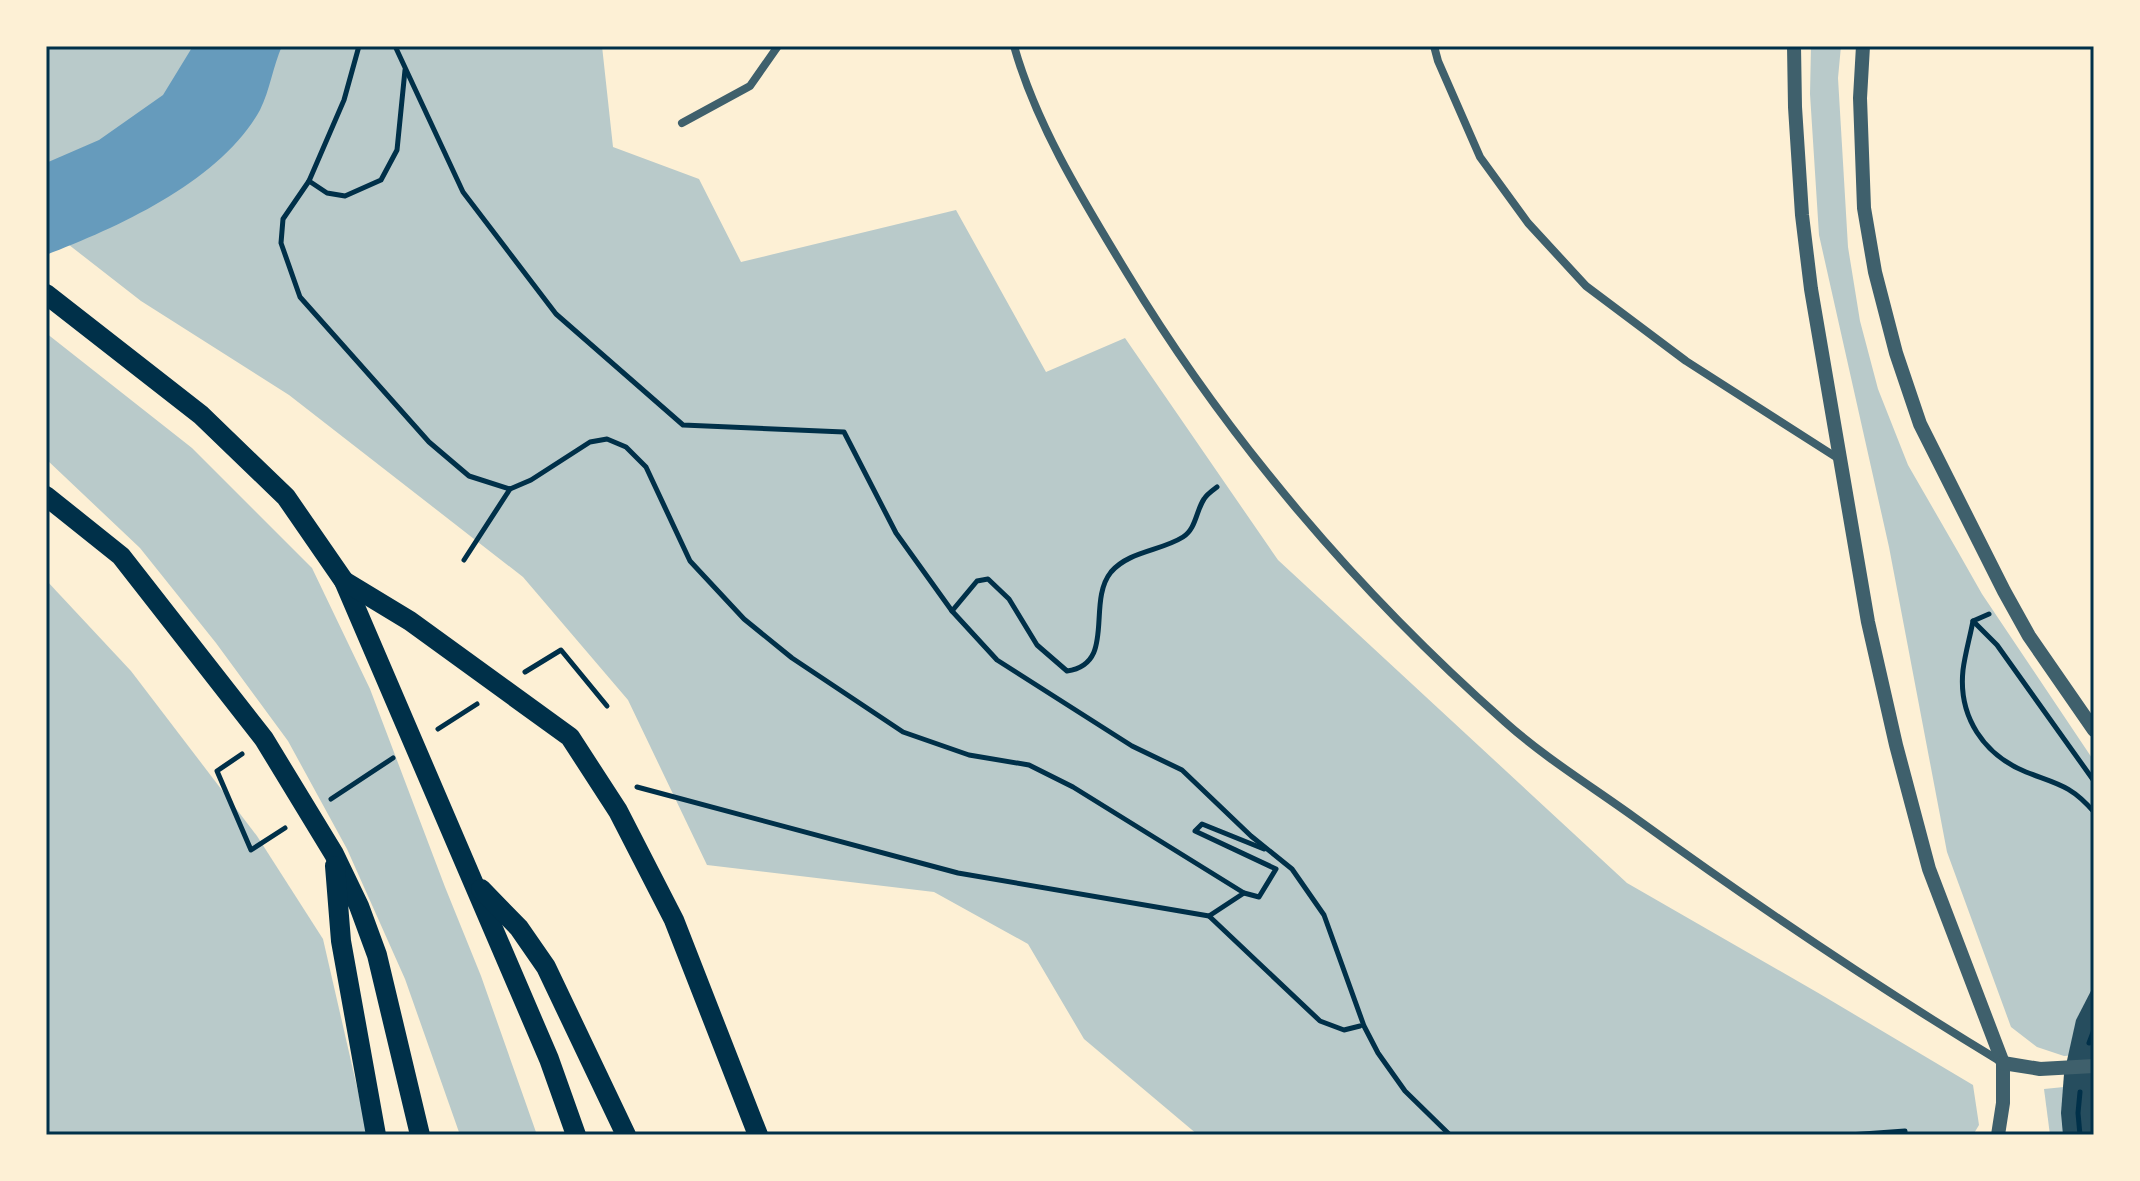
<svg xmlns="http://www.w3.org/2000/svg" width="2140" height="1181" font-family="'Work Sans',sans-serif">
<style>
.green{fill:#b9caca}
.water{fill:#669bbc}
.building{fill:#264d5e}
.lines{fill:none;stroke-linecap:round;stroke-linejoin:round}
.path{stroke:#003049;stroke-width:5}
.minor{stroke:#3f606c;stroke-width:8}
.tertiary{stroke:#3f606c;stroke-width:14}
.primary{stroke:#003049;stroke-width:20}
.neatline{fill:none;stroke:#003049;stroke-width:3}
</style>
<rect width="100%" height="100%" fill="#fdf0d5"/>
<g class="green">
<polygon points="46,46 602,46 613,147 699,179 741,262 956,210 1046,372 1125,338 1278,560 1627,883 1820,994 1973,1085 1979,1125 1973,1135 1198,1135 1084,1039 1028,944 934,892 707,865 628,700 523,577 289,395 141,301 46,227"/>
<polygon points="1811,46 1841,46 1838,78 1848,247 1860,321 1878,389 1908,465 1957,550 1982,594 2094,761 2094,1054 2064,1056 2037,1047 2011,1027 1947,852 1889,547 1819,235 1810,94"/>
<polygon points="46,333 192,448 312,568 370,689 445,887 481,976 537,1135 460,1135 405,979 347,849 288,741 216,643 140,548 46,459"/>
<polygon points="46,580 131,671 257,836 323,939 368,1135 46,1135"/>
<polygon points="2094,1084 2094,1135 2050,1135 2044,1089"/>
</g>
<path class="water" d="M193,46H282C273,66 270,90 260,110C221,181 119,227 46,255V163L99,140L163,95Z"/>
<polygon class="building" points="2094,985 2094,1135 2063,1135 2061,1113 2064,1074 2076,1020"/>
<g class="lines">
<g class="path">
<polyline points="359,46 344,100 309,181 283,219 281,243 300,297 429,442 469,476 510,489 531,480 590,442 607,439 626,447 646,467 690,561 744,619 792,658 903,732 969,755 1029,765 1073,787 1244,893 1209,916 1320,1021 1344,1030 1360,1026"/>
<polyline points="395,46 463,192 556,314 683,425 844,432 896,533 952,611 997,660 1132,746 1182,770 1251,836 1292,869 1324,915 1364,1026 1378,1053 1405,1091 1450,1135"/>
<polyline points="309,181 327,193 345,196 381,180 397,150 405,70"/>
<polyline points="464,560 510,489"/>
<path d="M952,611L977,581L988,579L1009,599L1037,645L1067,671C1117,664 1086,603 1111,572C1129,551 1161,551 1183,537C1196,529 1196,511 1204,499C1207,494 1213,490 1217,487"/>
<polyline points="1989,614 1973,621 1997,645 2094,781"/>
<path d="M1973,621C1970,637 1965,654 1963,670C1958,717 1984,755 2026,772C2057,784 2071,785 2094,812"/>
<polyline points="525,672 561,650 607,706"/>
<polyline points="438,729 477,704"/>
<polyline points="242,754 217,771 251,850 285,828"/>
<polyline points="637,787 958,873 1209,916"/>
<polyline points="331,799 393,758"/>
<polyline points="1244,893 1259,897 1276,869 1195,831 1202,824 1264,849"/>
<polyline points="2089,1043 2094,1030"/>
<polyline points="1849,1135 1905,1131 1905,1135"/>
<polyline points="2080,1135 2078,1113 2080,1092"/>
</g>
<g class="minor">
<path d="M1014,46C1037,127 1084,202 1127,273C1228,440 1359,593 1505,722C1544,757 1591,786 1634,817C1753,903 1877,987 2003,1063"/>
<polyline points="1434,46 1438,61 1480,157 1528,223 1586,286 1686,361 1839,459"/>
<polyline points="682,123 750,86 778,46"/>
</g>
<g class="tertiary">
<polyline points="1794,46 1795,107 1802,215 1811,289 1868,622 1896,745 1929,869 2003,1063 2003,1103 1998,1135"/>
<polyline points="1863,46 1860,98 1864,208 1875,272 1896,353 1920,424 2004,591 2029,636 2094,730"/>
<polyline points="2003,1063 2040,1069 2094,1066"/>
</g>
<g class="primary">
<polyline points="46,294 201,415 286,497 344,581 549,1059 576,1135"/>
<polyline points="46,496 121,556 264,739 334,854 359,906 377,955 420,1135"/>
<polyline points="344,581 410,621 570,737 618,811 674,920 758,1135"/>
<polyline points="335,866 341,941 376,1135"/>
<polyline points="481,889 519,928 546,967 626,1135"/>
</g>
</g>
<rect width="2140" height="1181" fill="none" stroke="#fdf0d5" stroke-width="96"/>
<rect x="48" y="48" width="2044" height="1085" class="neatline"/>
</svg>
